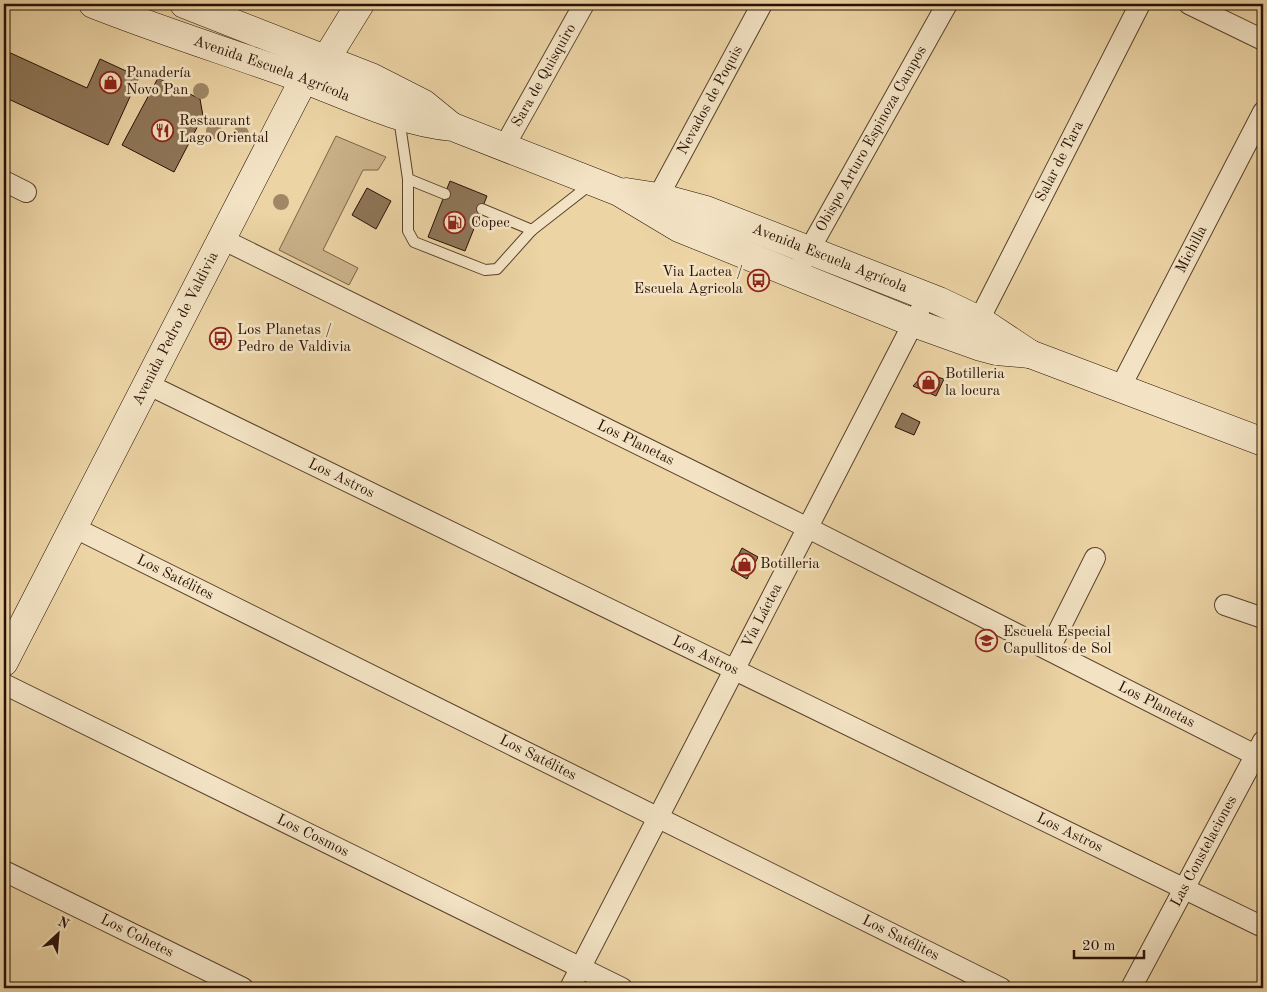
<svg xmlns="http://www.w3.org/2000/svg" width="1267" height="992" font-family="'Old Standard TT',serif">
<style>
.green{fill:#cbb38a;stroke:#7a6247}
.building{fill:#8e7658;stroke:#281004}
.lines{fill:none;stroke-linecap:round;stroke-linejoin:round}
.service-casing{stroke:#59412c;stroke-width:12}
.minor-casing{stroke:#59412c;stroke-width:22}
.secondary-casing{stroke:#281004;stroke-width:29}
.service{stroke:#f3e3c4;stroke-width:10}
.minor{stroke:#f3e3c4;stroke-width:20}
.secondary{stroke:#f3e3c4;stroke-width:28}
.tree{fill:#a08866}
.labels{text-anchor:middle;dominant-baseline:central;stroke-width:5;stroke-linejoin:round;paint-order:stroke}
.street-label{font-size:15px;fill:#281004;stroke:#f3e3c4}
.poi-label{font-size:15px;fill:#281004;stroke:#f3e3c4;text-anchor:start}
</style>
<rect width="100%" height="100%" fill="#ecd4a5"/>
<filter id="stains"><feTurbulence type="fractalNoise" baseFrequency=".004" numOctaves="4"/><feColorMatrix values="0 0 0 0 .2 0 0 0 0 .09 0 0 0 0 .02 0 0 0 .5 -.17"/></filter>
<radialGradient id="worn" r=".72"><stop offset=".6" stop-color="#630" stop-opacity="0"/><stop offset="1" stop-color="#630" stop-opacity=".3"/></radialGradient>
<polygon class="green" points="336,136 386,157 378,170 363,170 323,250 358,268 349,285 279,250"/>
<g class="building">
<polygon points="4,50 87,88 100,59 139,77 108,145 4,97"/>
<polygon points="158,78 200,99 203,116 174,172 122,145"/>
<polygon points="450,181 487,196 465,251 428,237"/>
<polygon points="367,188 391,201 376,229 352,215"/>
<polygon points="927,374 944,379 936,396 913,386 922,376"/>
<polygon points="902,413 920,422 914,435 895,427"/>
<polygon points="742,548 758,557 747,579 731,570"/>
</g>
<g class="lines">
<defs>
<g id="service">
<polyline points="399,118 408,179 408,231 414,242 485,270 497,269 532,230 591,184"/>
<polyline points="408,179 445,194"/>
<polyline points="482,209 532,230"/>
</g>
<g id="minor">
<polyline points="1189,4 1263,40"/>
<path id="s1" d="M504,147L584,4"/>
<polyline points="4,181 26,192"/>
<path id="s2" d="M658,197L762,4"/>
<path id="s3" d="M222,239L808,528L1263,759"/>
<path id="s4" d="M803,261L947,4"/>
<path id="s5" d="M979,320L1140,4"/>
<path id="s6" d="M147,384L1263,927"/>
<path id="s7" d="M1120,388L1263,112"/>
<path id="s8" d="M73,527L1001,988"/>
<polyline points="1225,605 1263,618"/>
<polyline points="1049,650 1095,558"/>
<path id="s9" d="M4,684L622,988"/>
<path id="s10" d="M4,871L243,988"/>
<path id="s11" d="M570,988L919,312"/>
<path id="s12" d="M1131,988L1263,741"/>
</g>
<g id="secondary">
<path id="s13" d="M93,4C161,31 232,53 301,78C351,97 399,122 453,127L619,192L679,228L914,323L981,347L996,351L1030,354"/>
<polyline points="184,4 371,77 424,104 451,126"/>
<path id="s14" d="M626,192L658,197L706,210L939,301L979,320L1030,354L1263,442"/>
<path id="s15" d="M4,662L304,79L326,59L360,4"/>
</g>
</defs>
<use href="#service" class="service-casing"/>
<use href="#minor" class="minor-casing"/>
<use href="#secondary" class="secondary-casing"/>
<use href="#service" class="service"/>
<use href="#minor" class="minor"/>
<use href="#secondary" class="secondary"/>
</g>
<g class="tree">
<circle cx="201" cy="91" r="8"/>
<circle cx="214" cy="131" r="8"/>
<circle cx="241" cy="134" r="8"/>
<circle cx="281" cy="202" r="8"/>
</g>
<defs>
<symbol id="shop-ring" viewBox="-11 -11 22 22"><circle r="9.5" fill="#f3e3c4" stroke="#8f2418" stroke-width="1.5"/><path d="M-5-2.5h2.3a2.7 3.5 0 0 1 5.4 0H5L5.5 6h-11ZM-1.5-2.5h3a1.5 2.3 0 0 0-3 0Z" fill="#8f2418"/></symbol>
<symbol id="restaurant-ring" viewBox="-11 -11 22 22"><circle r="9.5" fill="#f3e3c4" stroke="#8f2418" stroke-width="1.5"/><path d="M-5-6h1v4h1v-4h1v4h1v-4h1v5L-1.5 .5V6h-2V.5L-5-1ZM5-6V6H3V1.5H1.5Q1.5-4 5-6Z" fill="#8f2418"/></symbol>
<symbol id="fuel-ring" viewBox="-11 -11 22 22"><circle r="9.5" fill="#f3e3c4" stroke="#8f2418" stroke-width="1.5"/><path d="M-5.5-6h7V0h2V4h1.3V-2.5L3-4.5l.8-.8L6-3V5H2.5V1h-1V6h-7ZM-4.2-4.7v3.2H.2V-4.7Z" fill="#8f2418"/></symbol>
<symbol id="bus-ring" viewBox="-11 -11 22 22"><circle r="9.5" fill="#f3e3c4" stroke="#8f2418" stroke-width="1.5"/><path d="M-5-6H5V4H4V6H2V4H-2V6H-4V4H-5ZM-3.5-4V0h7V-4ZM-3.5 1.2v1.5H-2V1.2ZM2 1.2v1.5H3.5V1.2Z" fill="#8f2418"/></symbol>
<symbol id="school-ring" viewBox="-11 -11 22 22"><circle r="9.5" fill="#f3e3c4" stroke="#8f2418" stroke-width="1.5"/><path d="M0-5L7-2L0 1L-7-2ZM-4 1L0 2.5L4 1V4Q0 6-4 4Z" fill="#8f2418"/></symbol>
</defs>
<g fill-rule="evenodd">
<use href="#shop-ring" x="98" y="70" width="25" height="25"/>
<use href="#restaurant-ring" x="150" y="118" width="25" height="25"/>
<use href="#fuel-ring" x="442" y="210" width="25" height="25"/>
<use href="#bus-ring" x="746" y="268" width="25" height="25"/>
<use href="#bus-ring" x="208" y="326" width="25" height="25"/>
<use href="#shop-ring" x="916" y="370" width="25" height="25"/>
<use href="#shop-ring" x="732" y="552" width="25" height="25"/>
<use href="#school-ring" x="974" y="628" width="25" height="25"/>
</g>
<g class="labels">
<g class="street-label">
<text stroke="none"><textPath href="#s13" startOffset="190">Avenida Escuela Agrícola</textPath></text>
<text stroke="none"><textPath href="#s1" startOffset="82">Sara de Quisquiro</textPath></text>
<text stroke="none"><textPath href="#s2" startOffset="110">Nevados de Poquis</textPath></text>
<text stroke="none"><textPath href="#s4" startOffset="140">Obispo Arturo Espinoza Campos</textPath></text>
<text stroke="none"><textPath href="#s5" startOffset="178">Salar de Tara</textPath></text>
<text stroke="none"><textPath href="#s7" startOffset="156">Michilla</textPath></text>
<text stroke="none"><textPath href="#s14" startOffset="215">Avenida Escuela Agrícola</textPath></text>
<text stroke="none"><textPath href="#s15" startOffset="375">Avenida Pedro de Valdivia</textPath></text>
<text stroke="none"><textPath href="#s3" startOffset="461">Los Planetas</textPath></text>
<text stroke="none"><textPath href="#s6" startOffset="216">Los Astros</textPath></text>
<text stroke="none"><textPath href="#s8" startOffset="114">Los Satélites</textPath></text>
<text stroke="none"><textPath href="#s11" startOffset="419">Vía Láctea</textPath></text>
<text stroke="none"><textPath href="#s6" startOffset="621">Los Astros</textPath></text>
<text stroke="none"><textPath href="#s3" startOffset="1044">Los Planetas</textPath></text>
<text stroke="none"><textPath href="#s8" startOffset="519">Los Satélites</textPath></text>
<text stroke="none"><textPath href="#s6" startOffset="1026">Los Astros</textPath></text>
<text stroke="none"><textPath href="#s9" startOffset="344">Los Cosmos</textPath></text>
<text stroke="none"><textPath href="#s12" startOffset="155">Las Constelaciones</textPath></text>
<text stroke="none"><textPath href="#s10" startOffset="148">Los Cohetes</textPath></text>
<text stroke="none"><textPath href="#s8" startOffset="924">Los Satélites</textPath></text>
</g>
<g class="poi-label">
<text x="126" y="73">Panadería<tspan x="126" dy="17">Novo Pan</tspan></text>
<text x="179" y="121">Restaurant<tspan x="179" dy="17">Lago Oriental</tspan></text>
<text x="471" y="223">Copec</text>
<text x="743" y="272" text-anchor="end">Via Lactea /<tspan x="743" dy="17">Escuela Agricola</tspan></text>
<text x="237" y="330">Los Planetas /<tspan x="237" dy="17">Pedro de Valdivia</tspan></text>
<text x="945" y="374">Botilleria<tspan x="945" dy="17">la locura</tspan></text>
<text x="760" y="564">Botilleria</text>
<text x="1003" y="632">Escuela Especial<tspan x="1003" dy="17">Capullitos de Sol</tspan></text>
</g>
</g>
<rect width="1267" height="992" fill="none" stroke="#ecd4a5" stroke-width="20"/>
<rect x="5" y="5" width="1257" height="982" fill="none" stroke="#281004" stroke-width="2.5"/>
<rect x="10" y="10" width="1247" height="972" fill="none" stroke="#281004"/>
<g transform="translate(58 934) rotate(26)" stroke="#f3e3c4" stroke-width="4" paint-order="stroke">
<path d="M0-4L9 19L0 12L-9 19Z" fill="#281004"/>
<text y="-8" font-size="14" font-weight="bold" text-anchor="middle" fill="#281004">N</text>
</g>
<path d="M1074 950v8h70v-8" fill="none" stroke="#281004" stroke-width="2.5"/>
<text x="1082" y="950" font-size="15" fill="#281004" stroke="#f3e3c4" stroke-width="4" paint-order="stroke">20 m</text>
<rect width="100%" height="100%" filter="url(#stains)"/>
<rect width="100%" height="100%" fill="url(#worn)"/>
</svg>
